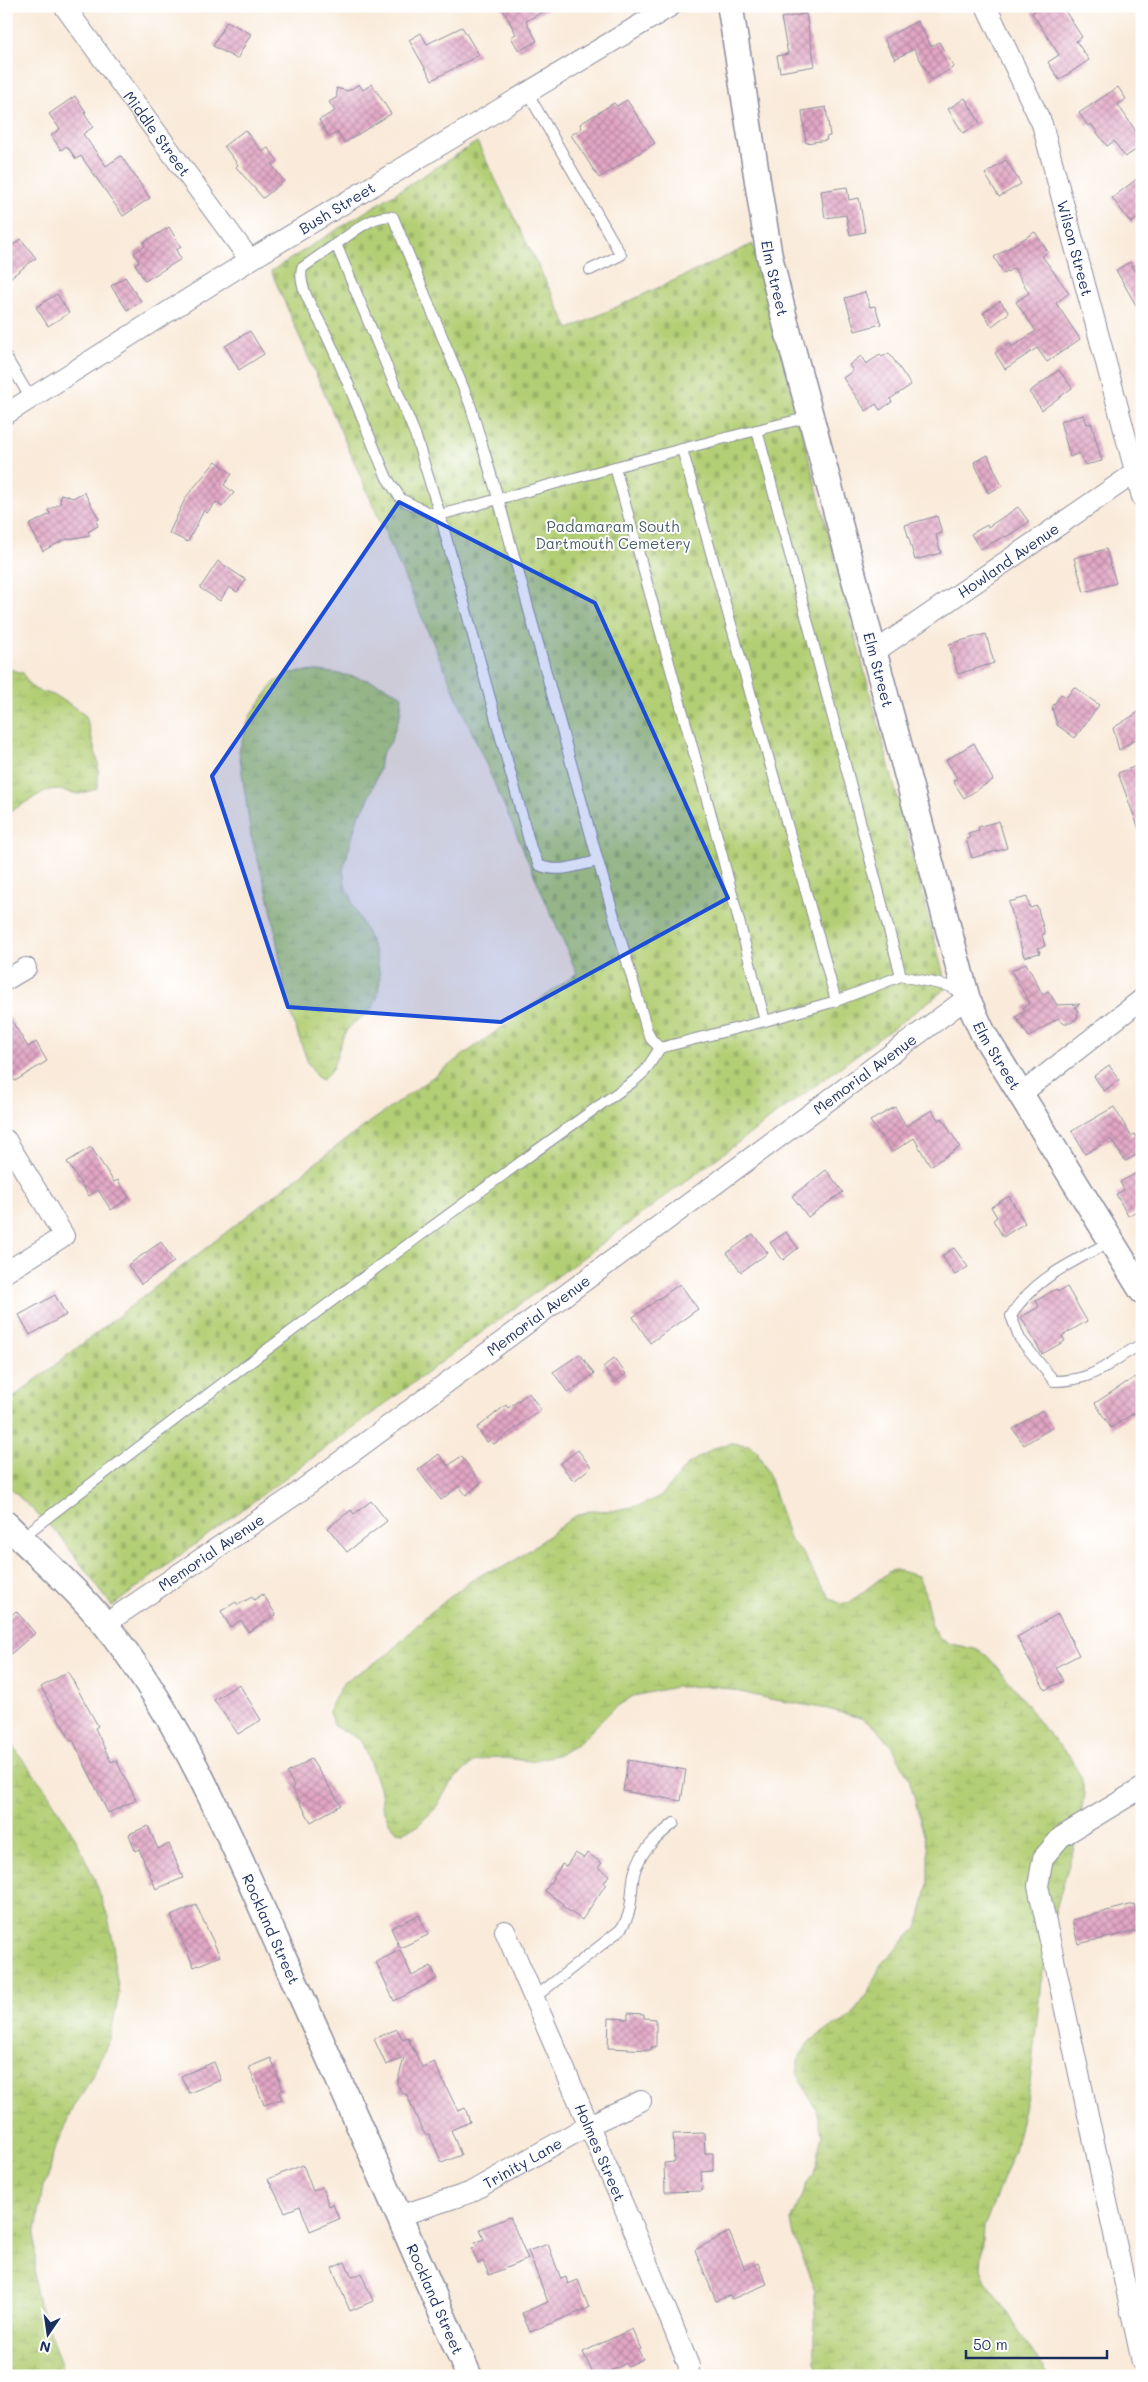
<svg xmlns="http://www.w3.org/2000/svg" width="1148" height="2382" font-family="Mali,sans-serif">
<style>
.wetland{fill:url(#wetland-marsh);stroke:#677f6a}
.cemetery{fill:url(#cemetery-stones);stroke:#677f6a}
.building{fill:url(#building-cross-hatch)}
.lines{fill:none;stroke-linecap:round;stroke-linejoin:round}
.service-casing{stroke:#8a8c9c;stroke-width:12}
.minor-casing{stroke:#8a8c9c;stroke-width:22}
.tertiary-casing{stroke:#8a8c9c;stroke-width:28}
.service{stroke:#fff;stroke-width:10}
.minor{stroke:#fff;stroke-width:20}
.tertiary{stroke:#fff;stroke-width:25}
.marked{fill:#1d4ed8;fill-opacity:0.2;stroke:#1d4ed8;stroke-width:4;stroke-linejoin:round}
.labels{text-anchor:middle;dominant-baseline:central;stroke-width:4;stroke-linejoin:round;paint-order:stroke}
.street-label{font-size:15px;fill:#1b2f5e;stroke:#fff}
.park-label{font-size:15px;fill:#495f65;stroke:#fff}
</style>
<defs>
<pattern id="wetland-marsh" width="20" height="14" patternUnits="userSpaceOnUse" patternTransform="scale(1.25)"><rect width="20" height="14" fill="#b3cf75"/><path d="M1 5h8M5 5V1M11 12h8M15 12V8" fill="none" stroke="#99b268"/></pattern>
<pattern id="cemetery-stones" width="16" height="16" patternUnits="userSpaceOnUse" patternTransform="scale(1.25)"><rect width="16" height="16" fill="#b3cf75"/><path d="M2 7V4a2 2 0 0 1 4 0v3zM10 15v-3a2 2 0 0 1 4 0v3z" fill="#99b268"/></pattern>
<pattern id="building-cross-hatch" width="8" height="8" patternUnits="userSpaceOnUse" patternTransform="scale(1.25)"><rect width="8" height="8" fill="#e2a6c4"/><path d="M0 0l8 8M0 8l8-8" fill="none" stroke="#b688a2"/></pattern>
</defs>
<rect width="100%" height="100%" fill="#fff"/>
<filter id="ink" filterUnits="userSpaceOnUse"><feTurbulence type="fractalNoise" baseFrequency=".02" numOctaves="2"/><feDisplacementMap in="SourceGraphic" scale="10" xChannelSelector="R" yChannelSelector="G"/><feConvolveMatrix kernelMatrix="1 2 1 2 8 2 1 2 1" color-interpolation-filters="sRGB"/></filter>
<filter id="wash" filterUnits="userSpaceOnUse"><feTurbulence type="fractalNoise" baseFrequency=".0096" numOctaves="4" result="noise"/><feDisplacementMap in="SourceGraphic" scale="20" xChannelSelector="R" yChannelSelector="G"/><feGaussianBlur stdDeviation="1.12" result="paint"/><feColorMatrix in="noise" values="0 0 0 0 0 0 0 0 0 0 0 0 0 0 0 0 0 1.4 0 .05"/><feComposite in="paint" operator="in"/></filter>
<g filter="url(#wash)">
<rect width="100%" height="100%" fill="#f9ead9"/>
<g class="wetland">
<polygon points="6,668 23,673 29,685 36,690 53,695 68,703 86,716 98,762 98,785 96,789 79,794 54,789 45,791 6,814"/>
<path d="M317,671C344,674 381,680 402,696L400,715L390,743L381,755L379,770L367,803L358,817L343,870L346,889L351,896L352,903C367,934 392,973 373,1007C367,1017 354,1020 347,1030C336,1045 339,1068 322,1080L316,1076L308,1063L288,1006L270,902L251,836L239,751L250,716L274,683L289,673Z"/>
<polygon points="731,1443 749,1445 757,1451 768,1473 789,1539 804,1555 816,1578 831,1599 841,1604 850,1602 890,1571 896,1570 918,1576 924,1590 932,1627 938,1637 951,1644 979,1650 987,1656 1014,1687 1043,1728 1069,1756 1081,1777 1085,1794 1074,1847 1052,1923 1051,1939 1041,1981 1030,2083 1014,2150 984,2227 981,2269 986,2281 1048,2376 820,2376 815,2362 815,2290 794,2236 791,2221 805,2188 814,2174 822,2134 816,2109 797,2074 800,2056 809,2042 831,2027 843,2022 852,2014 869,1991 881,1964 918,1926 928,1884 928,1850 909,1778 892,1746 877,1729 861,1718 828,1709 770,1699 716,1686 675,1687 633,1696 613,1709 580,1742 560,1754 531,1761 493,1757 474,1762 451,1782 435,1809 417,1826 403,1832 397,1831 389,1822 382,1806 382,1797 374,1773 362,1743 352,1735 335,1727 329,1713 331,1704 344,1682 387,1655 425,1617 469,1582 488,1571 502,1568 520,1557 573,1517 592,1510 611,1511 642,1505 662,1495 688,1464 714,1448"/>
<polygon points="6,1737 48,1793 76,1839 95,1880 108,1917 114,1946 113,1957 119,1993 110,2039 87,2086 73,2107 53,2153 49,2177 43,2186 35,2238 35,2292 65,2376 6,2374"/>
</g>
<polygon class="cemetery" points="477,142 569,329 753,244 947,988 112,1606 60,1536 6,1484 6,1403 340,1144 577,973 271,271"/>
<g id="blocks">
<g class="building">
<polygon points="501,6 553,6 526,21 537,41 519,51 511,37 516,34"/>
<polygon points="1041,6 1062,6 1082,37 1076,41 1089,60 1059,80 1048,62 1059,55 1032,13"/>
<polygon points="806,14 815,66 780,72 777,56 788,54 781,18"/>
<polygon points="227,21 251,34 237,59 213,46"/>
<polygon points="917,21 931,46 939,42 954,67 932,80 914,49 895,59 884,39"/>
<polygon points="462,27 479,55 432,80 409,40 421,33 427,44"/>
<polygon points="359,84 363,90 372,84 391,114 344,143 338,132 329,137 319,120 335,111 329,102 337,97 336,88 348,91"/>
<polygon points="1118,87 1126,99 1118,105 1142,140 1142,146 1125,157 1114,141 1107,146 1091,124 1088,126 1079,113"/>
<polygon points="75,96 86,112 84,113 93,127 83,134 106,166 121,156 150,198 123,216 81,156 76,159 67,146 61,150 51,135 60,129 49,114"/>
<polygon points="965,98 980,123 963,133 948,109"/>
<polygon points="627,100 655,143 599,178 571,135 582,128 580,124 614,103 617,106"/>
<polygon points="826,107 830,136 826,137 827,140 806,143 802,111"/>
<polygon points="245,130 262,152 268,148 278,161 272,165 284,181 263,198 236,167 238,165 224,146"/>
<polygon points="1006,160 1021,184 999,197 985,174"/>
<polygon points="1142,175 1142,215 1131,223 1112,198"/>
<polygon points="847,187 849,200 859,198 865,232 850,235 846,215 825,218 821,191"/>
<polygon points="169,227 181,247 176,250 181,259 145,281 135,264 139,262 134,253 145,246 143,243"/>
<polygon points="1035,232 1048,252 1042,256 1069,293 1056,303 1080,339 1047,362 1037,348 1005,369 995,353 1010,343 1012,347 1036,331 1016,302 1029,293 1014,268 1004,274 994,257"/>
<polygon points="21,239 36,258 6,281 6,250"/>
<polygon points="1130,262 1135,271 1142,268 1142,316 1116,270"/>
<polygon points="125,277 141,301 127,310 111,286"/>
<polygon points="865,292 870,307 875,306 881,324 855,331 845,298"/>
<polygon points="57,294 69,313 48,326 36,307"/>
<polygon points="1000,301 1009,313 992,326 983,313"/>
<polygon points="250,331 264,354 239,370 225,346"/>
<polygon points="889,353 911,385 890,399 892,402 880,410 876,404 866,411 843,378 853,371 849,365 861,356 866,364 880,355 882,357"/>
<polygon points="1059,370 1072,388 1042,410 1029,392"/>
<polygon points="1084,415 1087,424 1091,423 1102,461 1085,465 1079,453 1070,457 1060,421"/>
<polygon points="988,455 1002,486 988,493 974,462"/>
<polygon points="216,461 232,474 224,485 234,493 222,507 216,502 207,513 204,510 188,542 169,533 186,497"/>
<polygon points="84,492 99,519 96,521 98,526 88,532 90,535 64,540 43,551 29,525 50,514 48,510 60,504 61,494 73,498"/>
<polygon points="1018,507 1029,522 1006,537 1005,536 980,549 971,534 987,525 988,527"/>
<polygon points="937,516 942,533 936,535 941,553 915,560 905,525"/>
<polygon points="1106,549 1116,583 1084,592 1074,558"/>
<polygon points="218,561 246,580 237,592 229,587 220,601 200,588"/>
<polygon points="986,634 994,663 958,674 949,644"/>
<polygon points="1074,687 1099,705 1075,738 1057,725 1052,707 1061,694 1067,697"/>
<polygon points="1142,710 1142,735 1119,750 1113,728"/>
<polygon points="974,743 993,780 964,798 953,781 957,778 946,760"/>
<polygon points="1142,764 1142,832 1140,832 1118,773"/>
<polygon points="999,821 1007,848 972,858 966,839 970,838 968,833 979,830 978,827"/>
<polygon points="1027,897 1030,908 1037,906 1045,934 1042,935 1045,946 1038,948 1040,953 1024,957 1009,902"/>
<polygon points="1026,963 1043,995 1048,991 1057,1005 1080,1004 1075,1007 1078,1011 1077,1018 1071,1023 1063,1023 1058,1018 1029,1037 1016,1017 1025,1011 1023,1008 1030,1003 1011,971"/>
<polygon points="6,1012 28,1047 36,1042 47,1061 15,1081 6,1067"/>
<polygon points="1109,1065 1119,1080 1104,1091 1094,1076"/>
<polygon points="895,1107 906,1126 932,1110 938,1120 942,1118 960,1147 930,1166 914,1138 892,1152 870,1121"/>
<polygon points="1114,1107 1131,1136 1135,1134 1142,1146 1142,1152 1125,1161 1111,1139 1085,1154 1072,1131"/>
<polygon points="91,1147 114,1182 118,1180 129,1198 111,1210 98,1190 89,1196 67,1162"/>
<polygon points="826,1170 843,1192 808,1217 792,1196"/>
<polygon points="1142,1170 1142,1208 1128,1216 1116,1194 1124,1190 1120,1182"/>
<polygon points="1009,1196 1025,1223 1003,1237 993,1220 997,1217 991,1207"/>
<polygon points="786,1232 798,1248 783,1260 770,1243"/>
<polygon points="753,1234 768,1253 741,1272 727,1253"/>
<polygon points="161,1242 174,1262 141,1284 128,1265"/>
<polygon points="954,1248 968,1267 955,1275 942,1256"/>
<polygon points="680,1284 698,1309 650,1343 633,1317"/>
<polygon points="1067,1287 1087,1321 1062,1336 1065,1341 1042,1354 1021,1317 1039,1307 1036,1301 1056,1289 1058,1292"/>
<polygon points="55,1295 66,1315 30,1335 19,1315"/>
<polygon points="580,1354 594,1374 568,1393 553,1372"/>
<polygon points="614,1358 626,1374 615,1383 603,1367"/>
<polygon points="1135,1377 1142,1388 1142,1408 1111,1428 1095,1403"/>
<polygon points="529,1393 541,1410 494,1444 490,1440 487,1442 477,1428 506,1405 508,1408"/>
<polygon points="1042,1410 1053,1427 1024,1445 1013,1429"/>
<polygon points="578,1450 591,1467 574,1481 560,1464"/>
<polygon points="439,1454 448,1466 461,1456 481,1483 466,1495 459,1486 441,1500 418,1470"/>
<polygon points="371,1501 387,1521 347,1552 328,1528 351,1510 354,1514"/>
<polygon points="263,1594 276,1615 248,1632 241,1620 230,1627 221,1611 236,1602 238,1605 252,1597 254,1600"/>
<polygon points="16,1611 35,1633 6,1658 6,1620"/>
<polygon points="1058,1614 1079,1655 1056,1667 1063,1681 1045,1690 1017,1637"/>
<polygon points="68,1672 98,1726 95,1728 111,1762 116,1760 136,1800 108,1813 73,1740 71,1741 41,1687"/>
<polygon points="239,1684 261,1720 238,1734 214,1700"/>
<polygon points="311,1759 341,1805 311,1822 292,1788 294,1786 287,1773"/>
<polygon points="628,1760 686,1770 681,1801 623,1791"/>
<polygon points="148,1826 158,1849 169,1844 183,1878 156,1889 139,1849 135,1851 129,1834"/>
<polygon points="575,1853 584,1858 587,1853 602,1863 598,1868 609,1875 604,1883 606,1884 582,1920 562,1906 563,1904 545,1891 562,1864 566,1866"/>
<polygon points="1134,1904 1141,1930 1078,1944 1072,1920"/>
<polygon points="196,1905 220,1956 194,1967 171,1916"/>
<polygon points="419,1915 428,1935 400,1948 391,1928"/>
<polygon points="400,1950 412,1976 431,1966 437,1979 394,2001 376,1962"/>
<polygon points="628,2013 644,2014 644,2018 656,2019 656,2047 651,2047 651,2050 608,2048 609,2018 628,2019"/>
<polygon points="397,2029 403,2040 408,2038 422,2067 434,2062 458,2111 465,2108 470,2122 451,2130 461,2155 442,2163 429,2134 426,2135 422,2130 407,2095 401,2092 397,2083 404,2058 386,2065 374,2039"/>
<polygon points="271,2058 283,2090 279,2092 282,2099 264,2105 249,2067"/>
<polygon points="214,2062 221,2080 189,2093 181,2076"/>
<polygon points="704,2133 705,2153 713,2153 713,2171 701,2172 702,2191 665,2192 664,2163 674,2162 673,2134"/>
<polygon points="303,2165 313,2191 322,2187 329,2206 333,2204 339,2219 310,2231 300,2206 285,2212 268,2179"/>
<polygon points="510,2217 528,2259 489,2275 483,2261 478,2264 472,2249 477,2247 475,2243 484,2239 480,2229"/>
<polygon points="729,2232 745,2269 758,2263 767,2284 732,2299 730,2295 716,2301 695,2250"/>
<polygon points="548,2244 561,2279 566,2277 568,2284 578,2280 589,2308 530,2332 522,2313 548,2302 528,2251"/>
<polygon points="345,2262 352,2277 361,2273 373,2301 350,2311 332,2268"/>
<polygon points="632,2329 641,2349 638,2350 643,2359 628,2366 626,2363 601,2376 594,2376 583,2352"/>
</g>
</g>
</g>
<g filter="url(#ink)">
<use href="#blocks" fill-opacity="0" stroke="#8a8c9c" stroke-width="1"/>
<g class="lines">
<defs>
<g id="service">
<polyline points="527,92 621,255 590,270"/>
<polyline points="6,357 31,399"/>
<polyline points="810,417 757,430 901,976 949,986 963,995"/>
<polyline points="682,449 757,430"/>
<polyline points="615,467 682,449 823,953 836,1001 765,1021"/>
<polyline points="598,861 647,1030 651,1039 660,1048"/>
<polyline points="836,1001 901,976"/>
<path d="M1111,1241C1074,1262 1033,1278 1011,1316L1020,1339L1054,1381C1097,1381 1107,1362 1142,1344"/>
<path d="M21,1538C222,1382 426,1228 634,1081L645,1071L660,1048L765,1021L718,840L615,467L440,515L415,434L336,244C351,234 374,213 393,217L470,404L498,498L598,861C578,865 558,874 539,865L531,848L440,515L427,512L401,499L387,478C366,430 348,379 325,332C317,314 297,288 302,268L336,244"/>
<path d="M534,1998L620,1930C634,1912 630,1895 634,1874C640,1851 657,1837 674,1823"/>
</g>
<g id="minor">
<path id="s1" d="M64,6L250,260"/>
<path id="s2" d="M986,6L1042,124L1142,497"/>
<path id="s3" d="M6,414L250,260L671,6"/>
<path id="s4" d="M873,653L1142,468"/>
<polyline points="6,980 26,968"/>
<polyline points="1021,1094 1142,999"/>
<polyline points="6,1140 64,1236 6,1272"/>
<path id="s5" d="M105,1624L292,1497L967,998"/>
<polyline points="1142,1788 1061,1837 1043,1858 1038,1886 1142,2362"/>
<path id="s6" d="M505,1931L631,2223L689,2366L688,2376"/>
<path id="s7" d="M399,2216L469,2193L589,2125L641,2101"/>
</g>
<g id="tertiary">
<path id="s8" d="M730,6L769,254L785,321L967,998L983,1033L1142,1291"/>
<path id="s9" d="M6,1524C43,1561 84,1595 115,1637C188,1733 235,1848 284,1958C347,2097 408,2236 469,2376"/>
</g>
</defs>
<use href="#service" class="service-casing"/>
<use href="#minor" class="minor-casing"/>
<use href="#tertiary" class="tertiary-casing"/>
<use href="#service" class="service"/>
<use href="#minor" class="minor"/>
<use href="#tertiary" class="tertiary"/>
</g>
</g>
<path class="marked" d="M399,502L595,603L728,898L501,1022L288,1007L212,776Z"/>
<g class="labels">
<g class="street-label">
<text stroke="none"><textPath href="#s1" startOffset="158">Middle Street</textPath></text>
<text stroke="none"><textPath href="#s3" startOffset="390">Bush Street</textPath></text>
<text stroke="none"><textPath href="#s2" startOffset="259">Wilson Street</textPath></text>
<text stroke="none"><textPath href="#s8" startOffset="276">Elm Street</textPath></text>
<text stroke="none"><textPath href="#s4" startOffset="164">Howland Avenue</textPath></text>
<text stroke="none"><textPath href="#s8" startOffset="681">Elm Street</textPath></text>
<text stroke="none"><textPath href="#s8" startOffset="1086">Elm Street</textPath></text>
<text stroke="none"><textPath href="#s5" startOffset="938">Memorial Avenue</textPath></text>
<text stroke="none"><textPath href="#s5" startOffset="532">Memorial Avenue</textPath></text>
<text stroke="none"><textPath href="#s5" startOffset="128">Memorial Avenue</textPath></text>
<text stroke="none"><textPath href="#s9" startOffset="489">Rockland Street</textPath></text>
<text stroke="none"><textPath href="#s6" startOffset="241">Holmes Street</textPath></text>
<text stroke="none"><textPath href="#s7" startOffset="135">Trinity Lane</textPath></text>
<text stroke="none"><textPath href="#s9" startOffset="894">Rockland Street</textPath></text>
</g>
<g class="park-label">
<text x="613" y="526">Padamaram South<tspan x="613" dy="17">Dartmouth Cemetery</tspan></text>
</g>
</g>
<rect width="1148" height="2382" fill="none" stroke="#fff" stroke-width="25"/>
<g transform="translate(48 2334) rotate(193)" stroke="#ffffff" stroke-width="4" paint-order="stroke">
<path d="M0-4L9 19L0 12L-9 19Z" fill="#1b2f5e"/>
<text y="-8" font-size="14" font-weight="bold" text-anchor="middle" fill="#1b2f5e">N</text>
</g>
<path d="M966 2350v8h141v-8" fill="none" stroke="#1b2f5e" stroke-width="2.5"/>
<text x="973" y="2350" font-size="15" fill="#1b2f5e" stroke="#ffffff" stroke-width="4" paint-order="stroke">50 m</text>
</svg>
